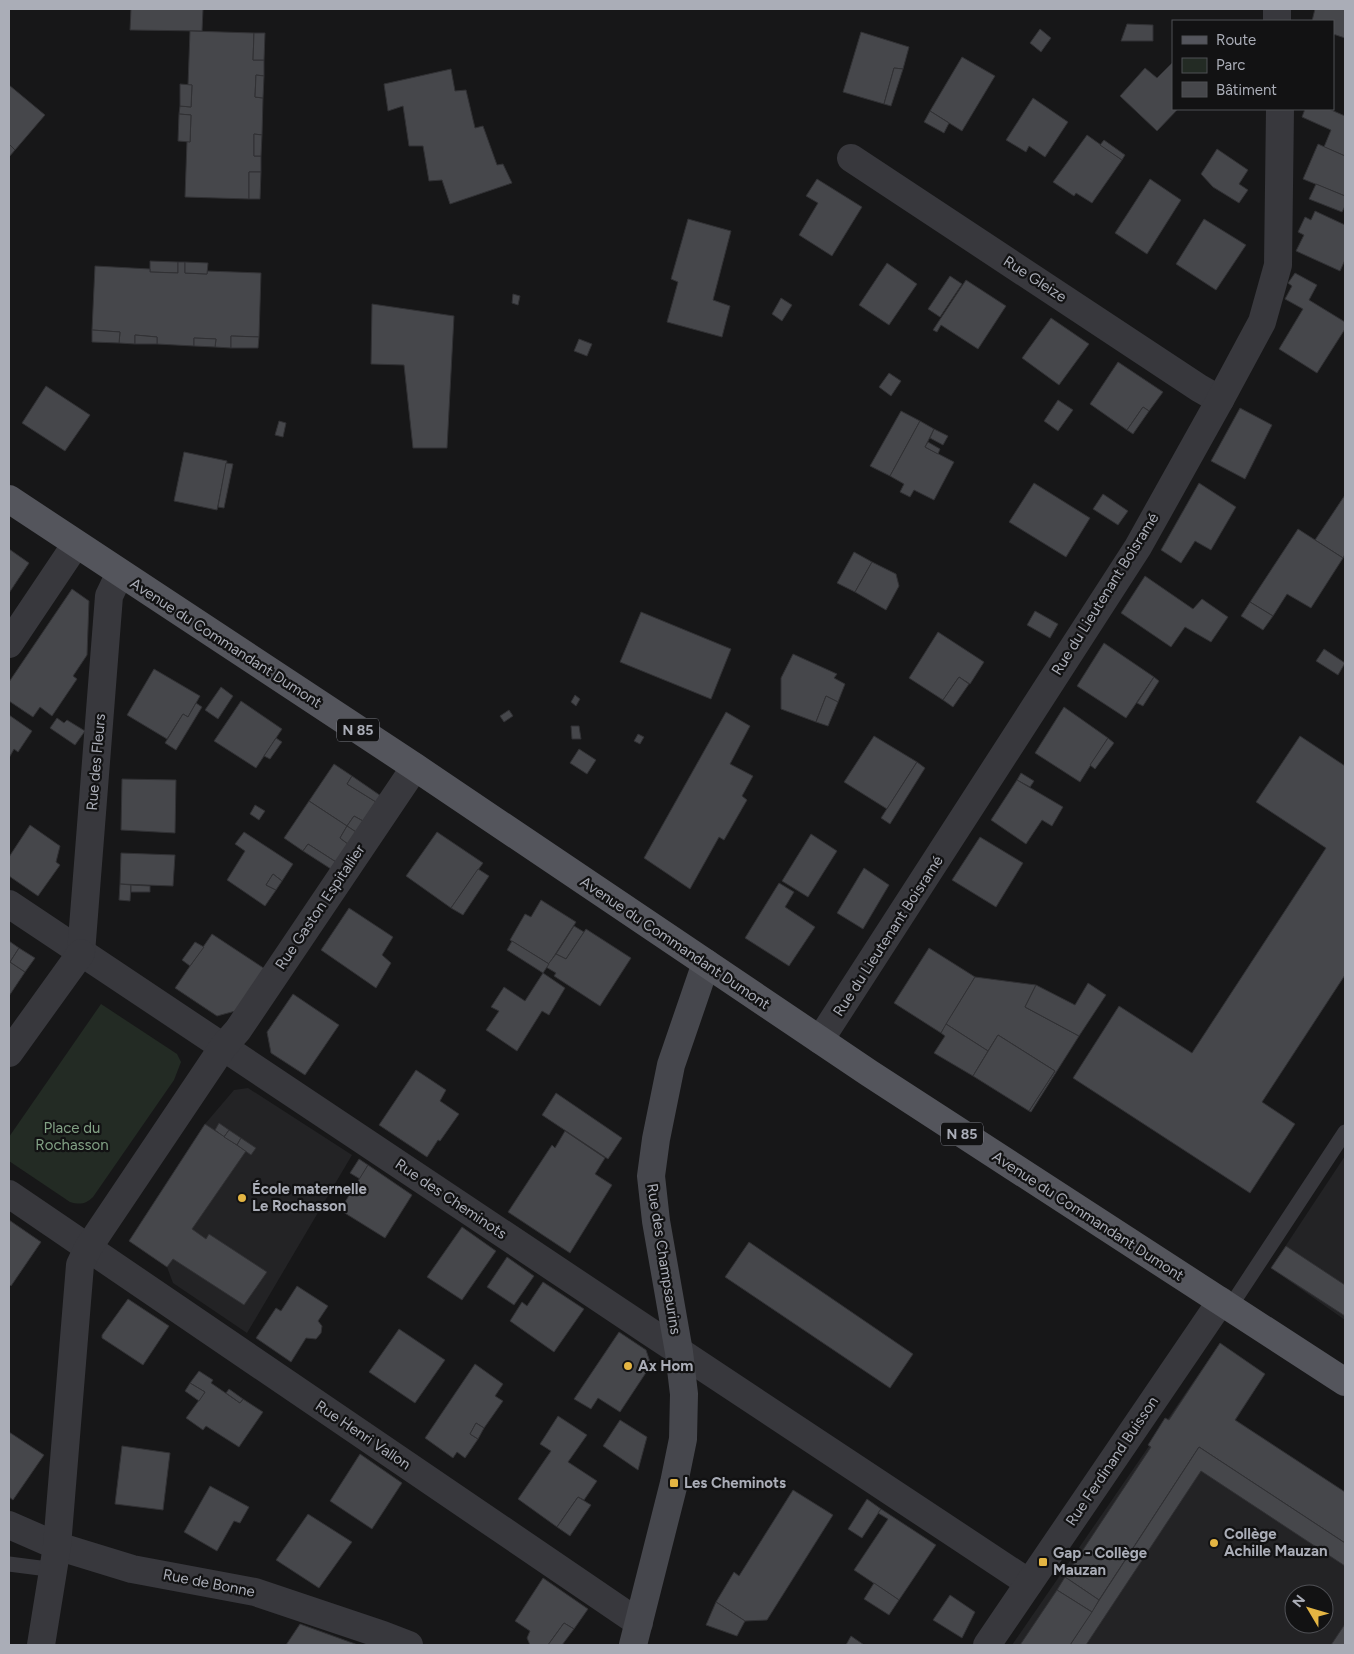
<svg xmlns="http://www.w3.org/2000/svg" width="1354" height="1654" font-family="Figtree,sans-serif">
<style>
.built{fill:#232325;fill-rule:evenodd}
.green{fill:#232b24}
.building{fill:#46474b;stroke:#313134}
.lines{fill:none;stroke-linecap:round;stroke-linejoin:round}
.lane{stroke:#38383d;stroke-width:15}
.street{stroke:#38383d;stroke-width:28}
.secondary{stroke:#46474d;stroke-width:28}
.primary{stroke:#54555c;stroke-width:28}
.poi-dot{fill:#e4b543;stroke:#121213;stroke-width:2}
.labels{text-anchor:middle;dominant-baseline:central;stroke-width:4.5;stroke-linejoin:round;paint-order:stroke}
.shield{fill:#121213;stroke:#7c7e86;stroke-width:1}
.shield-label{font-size:14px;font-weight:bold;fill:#aaadb7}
.street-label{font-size:15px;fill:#aaadb7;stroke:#121213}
.park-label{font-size:15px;fill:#82a185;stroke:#121213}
.poi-label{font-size:15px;font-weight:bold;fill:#aaadb7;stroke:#121213;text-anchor:start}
</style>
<rect width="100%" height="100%" fill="#171718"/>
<g class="built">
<polygon points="248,1088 352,1155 247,1333 173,1283 167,1267 129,1241 205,1124 234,1090"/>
<polygon points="1345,1156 1345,1320 1271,1268"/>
<path d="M1220,1343L1265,1374L1236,1420L1345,1492V1645H1012ZM1294,1594H1324V1624H1294Z"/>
</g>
<path class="green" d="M101,1004L177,1054L181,1062L174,1080L93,1197C86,1204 80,1205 70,1202L9,1161V1137Z"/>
<g class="building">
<polygon points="131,9 203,9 202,31 130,30"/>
<polygon points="1315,9 1345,9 1345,38 1333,34 1333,21 1312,21"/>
<polygon points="1127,24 1153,25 1153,41 1121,41"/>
<polygon points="1040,29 1051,38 1041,52 1030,43"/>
<polygon points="190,31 254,33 253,60 264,60 264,76 256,75 255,97 263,98 262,135 254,134 254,156 261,156 261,172 249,172 249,199 185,197 187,141 190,142 191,115 179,114 180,106 191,107 192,85 188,85"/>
<polygon points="861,32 909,47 903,69 894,68 884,104 843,92"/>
<polygon points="254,33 265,33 264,60 253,60"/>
<polygon points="962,57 995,76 962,131 930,111"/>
<polygon points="1173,62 1173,109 1178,109 1157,131 1120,96 1145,68 1157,78"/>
<polygon points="894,68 903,69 891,106 884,104"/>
<polygon points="451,69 455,91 466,90 475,128 483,126 497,165 503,164 512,183 450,204 442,180 429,181 423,146 409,146 403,106 388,111 384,84"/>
<polygon points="256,75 264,76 263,98 255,97"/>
<polygon points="180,84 192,85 191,107 180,106"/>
<polygon points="9,85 45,115 15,150 9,144"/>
<polygon points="1033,98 1068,122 1045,157 1029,146 1026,152 1006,140"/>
<polygon points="1305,109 1329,109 1345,116 1345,156 1324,147 1331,130 1302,117"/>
<polygon points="930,111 949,123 944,133 924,122"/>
<polygon points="179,114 191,115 190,142 178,141"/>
<polygon points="254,134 262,135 261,156 254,156"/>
<polygon points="1087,135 1122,160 1092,203 1076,193 1074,196 1053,182"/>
<polygon points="1104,140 1125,155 1122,160 1100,145"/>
<polygon points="9,144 15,150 9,157"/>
<polygon points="1318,144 1345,156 1345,196 1303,179"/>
<polygon points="1217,149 1248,170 1239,184 1248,190 1239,203 1213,187 1201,174"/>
<polygon points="249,172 261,172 260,199 249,199"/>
<polygon points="817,179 862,207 832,256 799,235 818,203 806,196"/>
<polygon points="1150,179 1181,200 1147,254 1115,233"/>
<polygon points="1316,184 1345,196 1345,206 1342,212 1309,199"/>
<polygon points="1315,211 1345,225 1345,260 1340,271 1296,251 1304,235 1298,232 1305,217 1311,220"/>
<polygon points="688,219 731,231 713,300 730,306 722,337 667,322 678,282 671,279"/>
<polygon points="1204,219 1246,245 1216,290 1176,264"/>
<polygon points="150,261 178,262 178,273 150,272"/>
<polygon points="178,262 185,262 185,273 207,274 207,271 261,273 259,337 231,336 231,348 215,347 216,339 194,338 194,346 157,344 157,337 135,335 135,344 119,343 120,332 92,330 95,266 150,269 150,272 178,273"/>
<polygon points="185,262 208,263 207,274 185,273"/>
<polygon points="887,263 917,284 889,325 859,305"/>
<polygon points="1295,273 1317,285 1309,300 1345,322 1345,329 1317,373 1279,349 1303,309 1285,299 1292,286 1288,283"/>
<polygon points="950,276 962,284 940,317 928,309"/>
<polygon points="966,280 1006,306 978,349 941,325 937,332 933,330"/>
<polygon points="513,294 520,296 518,305 512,303"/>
<polygon points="781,298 792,305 782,321 772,314"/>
<polygon points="372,304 454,316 447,448 413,448 404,365 371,364"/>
<polygon points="1051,318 1089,344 1059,385 1022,358"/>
<polygon points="92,330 120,332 119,343 92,342"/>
<polygon points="135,335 157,337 157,344 135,344"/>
<polygon points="231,336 259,337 258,348 231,348"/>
<polygon points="194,338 216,339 215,347 194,346"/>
<polygon points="579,339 592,344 587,356 574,351"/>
<polygon points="1118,362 1163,392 1149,411 1143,407 1127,430 1090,404"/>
<polygon points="889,373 901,381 891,396 879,387"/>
<polygon points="46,386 90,415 65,451 22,423"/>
<polygon points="1058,400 1073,410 1058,431 1044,421"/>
<polygon points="1143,407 1149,411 1133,434 1127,430"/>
<polygon points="1240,408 1272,425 1245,479 1211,461"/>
<polygon points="901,411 920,421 890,476 870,466"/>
<polygon points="279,421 286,423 283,437 275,435"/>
<polygon points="920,421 934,429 925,447 954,462 934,500 914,490 910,497 900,492 904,484 890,476"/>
<polygon points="934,429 948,436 943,445 930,438"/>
<polygon points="928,442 940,449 938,454 925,447"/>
<polygon points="184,452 227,461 217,510 174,501"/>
<polygon points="226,463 233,464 224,508 218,507"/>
<polygon points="1034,483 1090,518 1066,557 1009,522"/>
<polygon points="1199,483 1236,507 1211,550 1195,541 1181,563 1161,550"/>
<polygon points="1103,494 1128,511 1118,525 1093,509"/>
<polygon points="1345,495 1345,554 1343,558 1315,540"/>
<polygon points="1298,529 1343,558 1311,608 1287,594 1273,616 1250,602"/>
<polygon points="9,549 29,563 9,593"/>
<polygon points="854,552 872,562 855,592 837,583"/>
<polygon points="872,562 896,574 899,586 886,610 855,592"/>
<polygon points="1145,576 1193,609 1202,599 1228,617 1211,642 1185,627 1171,647 1121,613"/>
<polygon points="72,589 89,601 87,655 73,676 77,679 52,716 40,707 33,717 9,701 9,682"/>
<polygon points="1250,602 1273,616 1263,630 1241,616"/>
<polygon points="1035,611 1058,624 1050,638 1027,625"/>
<polygon points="641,612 731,649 711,699 620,662"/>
<polygon points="938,632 984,662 970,684 959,677 943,700 909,678"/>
<polygon points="1104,643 1154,677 1126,718 1077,686"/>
<polygon points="1324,649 1345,663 1338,675 1316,661"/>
<polygon points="793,654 837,674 834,678 845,684 838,702 826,696 816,722 781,709 781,678"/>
<polygon points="154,669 200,696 188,717 183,714 167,739 127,715"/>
<polygon points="959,677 969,684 953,707 943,700"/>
<polygon points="1154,677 1159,681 1143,706 1137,703"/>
<polygon points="221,687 233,696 218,719 205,710"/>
<polygon points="575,695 580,699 576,706 571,702"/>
<polygon points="826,696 838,702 828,726 816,722"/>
<polygon points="241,701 282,729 256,768 214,741"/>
<polygon points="196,703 202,707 176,750 165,743 183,714 188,717"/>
<polygon points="1064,707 1108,738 1080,782 1035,753"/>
<polygon points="509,710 513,716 504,722 500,716"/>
<polygon points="726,712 750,726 730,764 753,776 742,796 747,800 724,840 719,837 690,889 644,858"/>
<polygon points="9,715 32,731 18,752 14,749 9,758"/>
<polygon points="57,718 64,723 67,720 85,731 75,745 50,728"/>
<polygon points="571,726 579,726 581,739 572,739"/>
<polygon points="638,734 644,737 640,744 634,741"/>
<polygon points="874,736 917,762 887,809 844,782"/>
<polygon points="1300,736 1345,766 1345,975 1262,1102 1295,1124 1250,1193 1073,1078 1119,1006 1192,1053 1326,848 1256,802"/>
<polygon points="276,738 282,742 270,759 264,756"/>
<polygon points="1108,738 1114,743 1095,769 1090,765"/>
<polygon points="579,749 596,760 587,774 570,763"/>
<polygon points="917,762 925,768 890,824 881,818"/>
<polygon points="334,764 352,776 347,784 376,802 363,821 354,816 347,826 309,801"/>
<polygon points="1021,773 1034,781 1030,787 1017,780"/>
<polygon points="352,776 381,796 376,802 347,784"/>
<polygon points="122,779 176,780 175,833 121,830"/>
<polygon points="1017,780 1063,807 1052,826 1042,820 1026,844 991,820"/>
<polygon points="309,801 347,826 340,838 348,844 336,862 308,844 303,851 284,838"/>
<polygon points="255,805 265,811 259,820 250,814"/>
<polygon points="354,816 363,821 356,832 347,826"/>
<polygon points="30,825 60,846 56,862 60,865 38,896 9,876 9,857"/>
<polygon points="347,826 356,832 348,844 340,838"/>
<polygon points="244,832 293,864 282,881 273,874 266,885 276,890 265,906 227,880 245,851 235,844"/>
<polygon points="437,832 483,863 451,908 406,876"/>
<polygon points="811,834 837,851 808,897 782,881"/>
<polygon points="980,837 1023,863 996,907 952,880"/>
<polygon points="308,844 336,862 331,869 303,851"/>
<polygon points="121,853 175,855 173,886 120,884"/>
<polygon points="864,868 889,885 863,929 837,913"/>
<polygon points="478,869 489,876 463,915 451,908"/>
<polygon points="273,874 282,881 276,890 266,885"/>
<polygon points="779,883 794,892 785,907 815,927 789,966 745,938"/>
<polygon points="120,884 131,885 130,901 119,900"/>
<polygon points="131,885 150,886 150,892 131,892"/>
<polygon points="541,900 576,922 549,964 510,940 525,914 531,917"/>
<polygon points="349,908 393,937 382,955 391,963 376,988 321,950"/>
<polygon points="574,926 584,932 566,959 556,954"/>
<polygon points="586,929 631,958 600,1006 554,976 556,973 546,967 556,954 566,959"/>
<polygon points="212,934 265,969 239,1010 217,1016 175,988"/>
<polygon points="9,941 19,948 10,962 25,972 9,996"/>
<polygon points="512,941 549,964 543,973 507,950"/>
<polygon points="195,942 204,947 190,966 182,960"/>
<polygon points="19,948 35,958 25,972 10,962"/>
<polygon points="929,948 975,977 941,1033 894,1003"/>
<polygon points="543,973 565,988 549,1015 542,1011 517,1051 486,1030 499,1011 491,1007 504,987 525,1001"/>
<polygon points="975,977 1036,985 1025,1007 1079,1036 1031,1112 1029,1111 1055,1071 998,1035 988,1051 946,1024"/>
<polygon points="1088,983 1106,995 1079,1036 1025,1007 1036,985 1075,1005"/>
<polygon points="293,994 339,1025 305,1075 271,1053 267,1032"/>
<polygon points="946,1024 988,1051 973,1076 934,1053 945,1036 941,1033"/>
<polygon points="998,1035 1055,1071 1029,1111 973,1076"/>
<polygon points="416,1070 446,1090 440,1101 459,1114 440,1141 438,1140 427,1157 379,1125"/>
<polygon points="556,1093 622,1138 608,1159 542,1115"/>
<polygon points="219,1123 229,1130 224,1137 215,1130"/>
<polygon points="205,1124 246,1151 192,1229 206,1239 209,1234 267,1272 244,1305 173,1259 167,1267 129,1241"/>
<polygon points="229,1130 241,1138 237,1145 224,1137"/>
<polygon points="565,1131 605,1158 595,1174 612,1185 570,1253 508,1212 552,1145 555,1148"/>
<polygon points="241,1138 256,1148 251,1155 237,1145"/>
<polygon points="359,1159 368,1165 360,1179 350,1173"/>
<polygon points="368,1165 412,1195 385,1238 340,1210"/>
<polygon points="9,1220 41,1242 11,1286 9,1284"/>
<polygon points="462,1227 496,1251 462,1300 427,1277"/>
<polygon points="749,1242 913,1354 890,1388 725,1277"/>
<polygon points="1286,1246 1345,1285 1345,1316 1271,1268"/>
<polygon points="507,1257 534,1276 514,1305 487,1287"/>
<polygon points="543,1282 584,1309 554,1352 510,1321 522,1302 527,1306"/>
<polygon points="297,1286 328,1306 318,1321 322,1326 321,1333 316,1339 306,1338 291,1362 256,1338 276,1308 281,1311"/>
<polygon points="128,1299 169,1326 143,1365 102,1338 102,1335"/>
<polygon points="399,1329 445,1360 415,1403 369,1372"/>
<polygon points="619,1332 646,1350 651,1365 620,1412 598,1398 591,1409 574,1399"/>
<polygon points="1220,1343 1265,1374 1235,1420 1345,1492 1345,1543 1199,1447 1099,1600 1065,1577 1151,1447 1148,1445 1165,1418 1169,1420"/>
<polygon points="475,1364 503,1384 495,1396 503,1401 484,1428 476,1423 470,1434 478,1439 465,1458 457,1452 453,1458 425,1438"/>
<polygon points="199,1371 213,1380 211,1383 240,1403 243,1399 263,1412 239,1447 206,1426 203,1430 186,1418 205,1392 190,1383"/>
<polygon points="190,1383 205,1392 199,1401 185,1391"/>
<polygon points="229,1389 243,1399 240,1403 226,1393"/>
<polygon points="558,1416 587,1435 568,1462 597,1481 584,1500 578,1497 557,1527 518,1499 551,1451 540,1444"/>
<polygon points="620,1420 647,1437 638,1470 603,1446"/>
<polygon points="476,1423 484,1428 478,1439 470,1434"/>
<polygon points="9,1432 44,1455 13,1500 9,1497"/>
<polygon points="122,1446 170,1453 163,1510 115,1504"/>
<polygon points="1199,1447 1345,1543 1345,1566 1201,1471 1086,1645 1070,1645"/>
<polygon points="360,1454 402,1483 372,1529 330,1501"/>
<polygon points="210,1486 249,1507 240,1523 234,1521 217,1551 184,1532"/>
<polygon points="793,1490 833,1515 767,1620 745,1621 716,1602 734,1572 739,1576"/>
<polygon points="578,1497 591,1505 570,1536 557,1527"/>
<polygon points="867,1499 881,1509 862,1538 848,1529"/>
<polygon points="881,1509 936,1545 899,1600 854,1570 888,1519 878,1513"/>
<polygon points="308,1514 352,1542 319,1588 276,1560"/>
<polygon points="1065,1577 1099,1600 1092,1612 1057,1590"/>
<polygon points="543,1578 588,1609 574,1629 564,1623 548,1645 530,1645 527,1638 530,1631 515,1621"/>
<polygon points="874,1583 899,1600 889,1615 864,1599"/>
<polygon points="1057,1590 1092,1612 1070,1645 1020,1645"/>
<polygon points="950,1595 975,1612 962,1638 933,1620"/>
<polygon points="716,1602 745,1621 737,1636 706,1625"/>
<polygon points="564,1623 574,1629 562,1645 548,1645"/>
<polygon points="300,1624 358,1645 286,1645"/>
<polygon points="1345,1624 1345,1645 1331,1645"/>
<polygon points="851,1636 864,1645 846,1645"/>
</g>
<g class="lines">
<g class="lane">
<polyline points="1230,1307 1345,1132"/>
<polyline points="9,1564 40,1568 54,1565"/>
</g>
<g class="street">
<polyline points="1277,9 1277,21"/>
<polyline points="851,158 1199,388 1220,400"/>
<polyline points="9,644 76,544"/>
<polyline points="9,904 650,1332 1029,1583"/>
<polyline points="81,953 109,596 120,573"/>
<polyline points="820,1040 1138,547 1220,400 1262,322 1278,265 1280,109"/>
<polyline points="9,1053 81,953"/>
<polyline points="9,1194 639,1623"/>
<polyline points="9,1525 57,1546 132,1569 255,1592 383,1635 409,1645"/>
<polyline points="41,1645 57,1546 80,1265 88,1248 223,1047 238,1030 415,767"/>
<polyline points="987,1645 1221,1301"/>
</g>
<polyline class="secondary" points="633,1645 674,1483 683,1439 684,1394 679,1352 656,1221 651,1176 656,1139 671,1065 706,963"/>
<polyline class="primary" points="9,499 415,767 869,1073 1345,1382"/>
</g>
<g class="poi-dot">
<circle cx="242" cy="1198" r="5"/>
<circle cx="628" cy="1366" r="5"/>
<rect x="669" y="1478" width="10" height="10" rx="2.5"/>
<circle cx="1214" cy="1543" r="5"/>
<rect x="1038" y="1557" width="10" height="10" rx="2.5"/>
</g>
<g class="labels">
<g class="shield">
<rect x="337" y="718.5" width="42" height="23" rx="4"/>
<rect x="941" y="1122.5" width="42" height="23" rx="4"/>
</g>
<g class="shield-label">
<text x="358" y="730">N 85</text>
<text x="962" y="1134">N 85</text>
</g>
<g class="street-label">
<text transform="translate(1035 279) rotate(33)">Rue Gleize</text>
<text transform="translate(1105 594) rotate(-58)">Rue du Lieutenant Boisramé</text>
<text transform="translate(226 643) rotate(33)">Avenue du Commandant Dumont</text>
<text transform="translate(96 762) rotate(-85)">Rue des Fleurs</text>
<text transform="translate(320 907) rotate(-56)">Rue Gaston Espitallier</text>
<text transform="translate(888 936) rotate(-57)">Rue du Lieutenant Boisramé</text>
<text transform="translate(675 943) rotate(34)">Avenue du Commandant Dumont</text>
<text transform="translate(451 1199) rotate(34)">Rue des Cheminots</text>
<text transform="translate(1088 1216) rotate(33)">Avenue du Commandant Dumont</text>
<text transform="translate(664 1259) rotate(81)">Rue des Champsaurins</text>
<text transform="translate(363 1435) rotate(34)">Rue Henri Vallon</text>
<text transform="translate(1112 1461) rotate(-56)">Rue Ferdinand Buisson</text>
<text transform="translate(209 1583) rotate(11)">Rue de Bonne</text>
</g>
<g class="park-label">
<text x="72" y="1128">Place du<tspan x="72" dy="17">Rochasson</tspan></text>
</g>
<g class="poi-label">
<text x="252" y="1189">École maternelle<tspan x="252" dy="17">Le Rochasson</tspan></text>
<text x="638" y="1366">Ax Hom</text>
<text x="684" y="1483">Les Cheminots</text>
<text x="1224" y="1534">Collège<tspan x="1224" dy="17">Achille Mauzan</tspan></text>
<text x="1053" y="1553">Gap - Collège<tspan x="1053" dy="17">Mauzan</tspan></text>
</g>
</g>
<rect width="1354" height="1654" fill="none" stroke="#aaadb7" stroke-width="20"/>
<rect x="1172" y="20" width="162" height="90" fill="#121213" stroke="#4f5055"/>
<rect x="1182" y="36" width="25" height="8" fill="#54555c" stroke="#4f5055"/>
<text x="1216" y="45" font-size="15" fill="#aaadb7">Route</text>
<rect x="1182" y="58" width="25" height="15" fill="#232b24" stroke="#4f5055"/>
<text x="1216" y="70" font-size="15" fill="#aaadb7">Parc</text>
<rect x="1182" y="82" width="25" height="15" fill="#46474b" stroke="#4f5055"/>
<text x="1216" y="95" font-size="15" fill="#aaadb7">Bâtiment</text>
<g transform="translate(1309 1609) rotate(308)"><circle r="24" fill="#121213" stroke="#4f5055"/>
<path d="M0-4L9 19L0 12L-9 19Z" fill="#e4b543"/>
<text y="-8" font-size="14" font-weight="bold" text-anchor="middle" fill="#aaadb7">N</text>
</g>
</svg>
